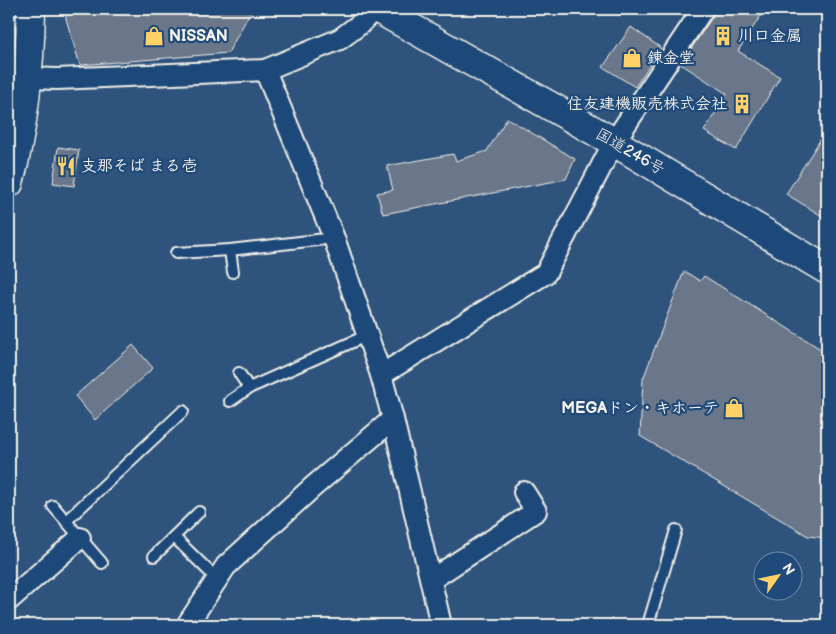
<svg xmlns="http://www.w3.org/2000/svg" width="836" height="634" font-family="'Balsamiq Sans','Klee One',sans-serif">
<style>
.building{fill:#6b778a;stroke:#f4f1e8}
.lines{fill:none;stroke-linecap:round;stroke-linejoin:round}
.service-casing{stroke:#f4f1e8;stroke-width:14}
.minor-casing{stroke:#f4f1e8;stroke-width:24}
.primary-casing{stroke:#f4f1e8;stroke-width:31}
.trunk-casing{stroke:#f4f1e8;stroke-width:31}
.service{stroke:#1f4a7a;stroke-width:10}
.minor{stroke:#1f4a7a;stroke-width:20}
.primary{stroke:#1f4a7a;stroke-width:28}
.trunk{stroke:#1f4a7a;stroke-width:28}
.labels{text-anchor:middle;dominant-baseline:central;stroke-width:4.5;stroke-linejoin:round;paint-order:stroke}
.poi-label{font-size:16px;font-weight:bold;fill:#f4f1e8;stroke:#1f4a7a;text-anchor:start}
.street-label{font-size:16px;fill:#f4f1e8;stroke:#1f4a7a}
</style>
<rect width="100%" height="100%" fill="#2e537d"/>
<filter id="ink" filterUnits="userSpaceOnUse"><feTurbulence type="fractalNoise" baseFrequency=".02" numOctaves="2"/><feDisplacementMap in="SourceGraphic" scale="10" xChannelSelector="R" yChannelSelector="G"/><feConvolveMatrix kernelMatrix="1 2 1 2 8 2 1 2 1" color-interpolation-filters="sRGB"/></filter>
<g filter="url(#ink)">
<g class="building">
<polygon points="66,9 252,9 228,53 80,65 66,19"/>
<polygon points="716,9 765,9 738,51 780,77 736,150 704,131 727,94 681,64 713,16"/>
<polygon points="631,27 661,48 635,87 603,67"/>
<polygon points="507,118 575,159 566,179 383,214 377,193 393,190 387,166 453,154 456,161 487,151"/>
<polygon points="827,129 827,219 786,194"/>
<polygon points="58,147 79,150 74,186 53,183"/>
<polygon points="684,271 700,281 704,276 827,353 827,538 808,536 640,436 643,379"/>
<polygon points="133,345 153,368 95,420 75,396"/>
</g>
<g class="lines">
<defs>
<g id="service">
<polyline points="230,250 233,272"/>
<polyline points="176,253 230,250 334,238"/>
<polyline points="239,373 249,388"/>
<polyline points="230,401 249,388 368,335"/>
<polyline points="53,506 102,563"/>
<polyline points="66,521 183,411"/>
<polyline points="174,537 217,579"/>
<polyline points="154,556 199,512"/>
<polyline points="648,625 676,530"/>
</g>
<g id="minor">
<polyline points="265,70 334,238 381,375 393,419 441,625"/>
<polyline points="26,78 57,79 265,70 340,39 360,24 374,9"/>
<polyline points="381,375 546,273 614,142 703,9"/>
<polyline points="432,579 536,511 524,492"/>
<polyline points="9,600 80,538"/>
<polyline points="187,625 226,566 314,486 393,419"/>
</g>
<path id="primary" d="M9,183C24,127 30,67 31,9"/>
<polyline id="trunk" points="378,9 614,142 827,270"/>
</defs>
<use href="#service" class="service-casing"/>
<use href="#minor" class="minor-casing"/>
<use href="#primary" class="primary-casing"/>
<use href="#trunk" class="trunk-casing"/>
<use href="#service" class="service"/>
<use href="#minor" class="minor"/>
<use href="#primary" class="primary"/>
<use href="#trunk" class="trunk"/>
</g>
</g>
<defs>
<symbol id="shop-bare" viewBox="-9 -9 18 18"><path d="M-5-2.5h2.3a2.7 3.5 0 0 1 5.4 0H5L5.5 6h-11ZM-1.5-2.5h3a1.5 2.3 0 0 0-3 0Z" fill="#ffd166" stroke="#1f4a7a" stroke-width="2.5" paint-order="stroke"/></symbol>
<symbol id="building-bare" viewBox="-9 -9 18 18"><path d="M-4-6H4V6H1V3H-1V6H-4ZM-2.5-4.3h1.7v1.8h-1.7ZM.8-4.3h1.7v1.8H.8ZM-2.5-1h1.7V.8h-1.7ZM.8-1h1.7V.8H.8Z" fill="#ffd166" stroke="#1f4a7a" stroke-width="2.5" paint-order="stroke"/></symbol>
<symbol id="restaurant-bare" viewBox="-9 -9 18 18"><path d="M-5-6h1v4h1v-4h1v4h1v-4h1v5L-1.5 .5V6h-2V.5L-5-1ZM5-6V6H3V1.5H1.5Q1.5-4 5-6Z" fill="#ffd166" stroke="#1f4a7a" stroke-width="2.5" paint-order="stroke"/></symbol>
</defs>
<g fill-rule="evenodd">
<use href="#shop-bare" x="140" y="22" width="28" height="28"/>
<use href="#building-bare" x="709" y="22" width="28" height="28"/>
<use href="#shop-bare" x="618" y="44" width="28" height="28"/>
<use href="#building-bare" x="728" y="90" width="28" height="28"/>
<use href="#restaurant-bare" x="52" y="152" width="28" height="28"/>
<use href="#shop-bare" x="720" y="394" width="28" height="28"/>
</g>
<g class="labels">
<g class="poi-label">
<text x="169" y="36">NISSAN</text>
<text x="738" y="36">川口金属</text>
<text x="647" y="58">錬金堂</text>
<text x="727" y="104" text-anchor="end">住友建機販売株式会社</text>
<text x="81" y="166">支那そば まる壱</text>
<text x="719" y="408" text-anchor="end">MEGAドン・キホーテ</text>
</g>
<g class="street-label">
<text transform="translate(630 152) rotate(30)">国道246号</text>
</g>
</g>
<rect width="836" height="634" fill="none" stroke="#1f4a7a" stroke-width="30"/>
<rect x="15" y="15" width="806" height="604" fill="none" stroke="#f4f1e8" stroke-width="2" filter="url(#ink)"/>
<g transform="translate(778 576) rotate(57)"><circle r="24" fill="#1f4a7a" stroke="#748da6"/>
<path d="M0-4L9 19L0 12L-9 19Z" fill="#ffd166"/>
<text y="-8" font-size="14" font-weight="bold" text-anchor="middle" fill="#f4f1e8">N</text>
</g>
</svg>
